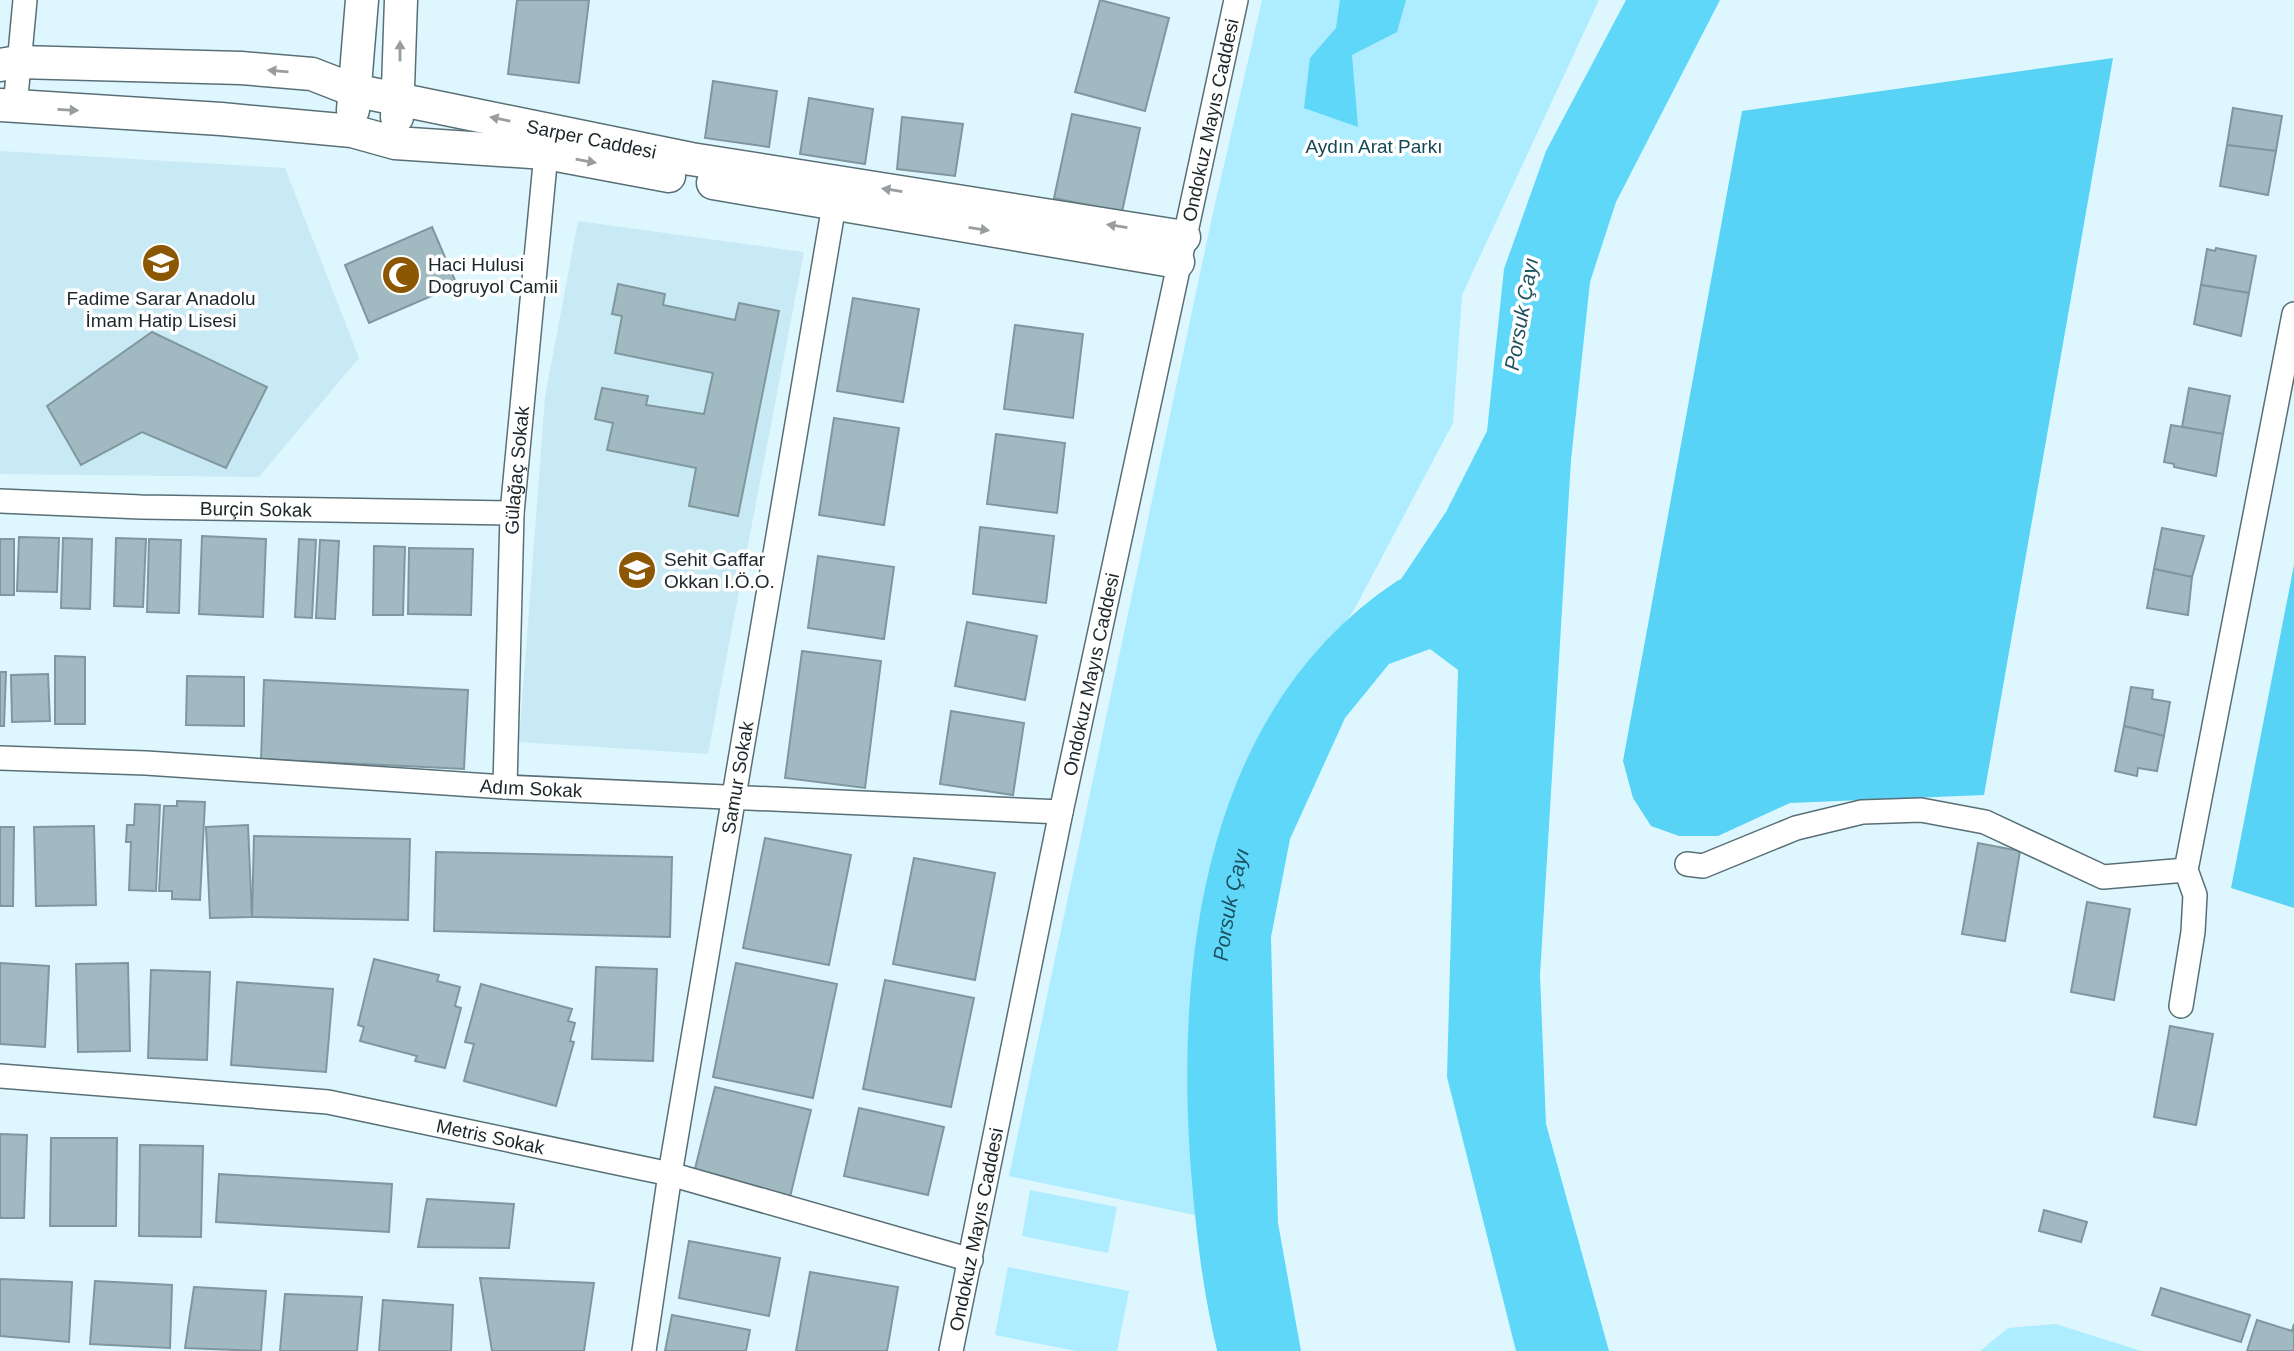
<svg xmlns="http://www.w3.org/2000/svg" width="2294" height="1351" font-family="Arial,sans-serif">
<style>
.built{fill:#c8eaf5}
.green{fill:#aeecff}
.forest{fill:#59d3f5}
.water{fill:#5ed7f9}
.lines{fill:none;stroke-linecap:round;stroke-linejoin:round}
.river{stroke:#5ed7f9;stroke-width:52}
.building{fill:#a1b9c1;stroke:#80979f;stroke-width:2}
.street-casing{stroke:#596f76;stroke-width:26}
.secondary-casing{stroke:#596f76;stroke-width:35}
.street{stroke:#fff;stroke-width:23}
.secondary{stroke:#fff;stroke-width:32}
.oneway{fill:#999d9f}
.labels{text-anchor:middle;dominant-baseline:central;stroke-width:7;stroke-linejoin:round;paint-order:stroke}
.street-label{font-size:19px;fill:#1d2629;stroke:#fff}
.park-label{font-size:19px;fill:#134856;stroke:#fff}
.poi-label{font-size:19px;fill:#1d2629;stroke:#fff;text-anchor:start}
.water-label{font-size:21px;font-style:italic;fill:#1e5260;stroke:#fff}
</style>
<rect width="100%" height="100%" fill="#def7ff"/>
<g class="built">
<polygon points="0,151 285,168 359,358 259,477 0,474"/>
<polygon points="578,221 804,252 708,754 519,742 545,397"/>
</g>
<g class="green">
<polygon points="1262,0 1599,0 1462,295 1453,423 1355,608 1246,774 1203,980 1204,1217 1009,1176 1212,217"/>
<polygon points="1030,1190 1117,1207 1108,1253 1022,1236"/>
<polygon points="1008,1267 1129,1291 1117,1351 1076,1351 995,1335"/>
<polygon points="2056,1324 2141,1351 1980,1351 2008,1328"/>
</g>
<g class="forest">
<polygon points="2113,58 1984,795 1790,803 1718,836 1679,836 1651,826 1633,798 1623,761 1742,111"/>
<polygon points="2294,565 2294,908 2231,888"/>
</g>
<g class="water">
<polygon points="1340,0 1406,0 1397,32 1352,55 1358,127 1304,108 1310,58 1336,28"/>
<polygon points="1626,0 1720,0 1616,202 1590,282 1571,460 1540,975 1546,1124 1609,1351 1516,1351 1447,1077 1458,670 1430,649 1389,664 1345,718 1290,839 1271,937 1278,1223 1301,1351 1265,1351 1242,1230 1235,954 1249,863 1286,751 1446,512 1487,431 1504,269 1546,151"/>
</g>
<g class="lines">
<path class="river" id="s1" d="M1244,1351C1228,1288 1221,1222 1216,1157C1203,957 1231,723 1411,603"/>
</g>
<g class="building">
<polygon points="517,0 589,0 579,83 508,74"/>
<polygon points="1100,0 1169,18 1145,111 1075,92"/>
<polygon points="713,81 777,91 769,147 705,138"/>
<polygon points="809,98 873,109 865,164 800,154"/>
<polygon points="2233,108 2282,116 2276,151 2227,145"/>
<polygon points="1072,114 1140,128 1122,212 1054,198"/>
<polygon points="902,117 963,124 955,176 897,169"/>
<polygon points="2227,145 2276,151 2268,195 2220,186"/>
<polygon points="432,227 457,285 369,323 345,265"/>
<polygon points="2216,248 2256,256 2249,293 2201,285 2207,249 2215,251"/>
<polygon points="618,284 665,294 663,305 735,320 739,303 779,311 738,516 689,506 696,468 607,450 613,423 595,419 602,388 648,396 646,405 704,414 713,373 615,353 622,316 612,314"/>
<polygon points="2201,285 2249,293 2241,336 2194,324"/>
<polygon points="853,298 919,309 903,402 837,391"/>
<polygon points="1015,325 1083,334 1073,418 1004,409"/>
<polygon points="152,332 267,387 226,468 142,432 81,465 47,406"/>
<polygon points="2189,388 2230,396 2223,434 2182,427"/>
<polygon points="834,418 899,428 884,525 819,515"/>
<polygon points="2171,425 2223,434 2216,476 2174,467 2174,464 2164,462"/>
<polygon points="996,434 1065,443 1057,513 987,504"/>
<polygon points="980,527 1054,536 1046,603 973,594"/>
<polygon points="2162,528 2204,536 2192,577 2154,569"/>
<polygon points="202,536 266,539 263,617 199,614"/>
<polygon points="19,537 59,538 57,592 17,591"/>
<polygon points="63,538 92,539 90,609 61,608"/>
<polygon points="116,538 146,539 143,607 114,606"/>
<rect x="0" y="539" width="14" height="56"/>
<polygon points="149,539 181,540 179,613 147,612"/>
<polygon points="299,539 316,540 312,618 295,617"/>
<polygon points="320,540 339,541 335,619 316,618"/>
<polygon points="374,546 405,547 403,615 373,615"/>
<polygon points="409,548 473,549 471,615 408,614"/>
<polygon points="818,556 894,567 884,639 808,628"/>
<polygon points="2154,569 2192,577 2188,615 2147,608"/>
<polygon points="967,622 1037,636 1025,700 955,686"/>
<polygon points="802,651 881,661 865,788 785,778"/>
<polygon points="55,656 85,657 85,724 55,724"/>
<polygon points="0,672 6,672 4,726 0,726"/>
<polygon points="48,674 50,721 12,722 11,675"/>
<polygon points="187,676 244,677 244,726 186,725"/>
<polygon points="264,680 468,690 464,769 261,759"/>
<polygon points="2131,687 2153,690 2152,699 2170,702 2164,736 2124,726"/>
<polygon points="951,711 1024,723 1013,795 940,784"/>
<polygon points="2124,726 2164,736 2157,771 2138,768 2137,776 2115,771"/>
<polygon points="177,801 205,802 200,900 172,899 172,891 159,891 164,806 177,806"/>
<polygon points="135,804 160,805 156,891 129,890 131,842 126,842 127,825 134,825"/>
<polygon points="248,825 252,917 210,918 206,827"/>
<polygon points="94,826 96,905 36,906 34,827"/>
<polygon points="0,827 14,827 13,906 0,906"/>
<polygon points="254,836 410,839 408,920 252,917"/>
<polygon points="765,838 851,855 829,965 743,948"/>
<polygon points="1978,843 2020,851 2005,941 1962,934"/>
<polygon points="436,852 672,857 670,937 434,931"/>
<polygon points="914,858 995,873 975,980 893,964"/>
<polygon points="2087,902 2130,909 2114,1000 2071,992"/>
<polygon points="374,959 439,975 437,981 460,987 455,1006 461,1008 445,1068 415,1061 417,1056 360,1041 364,1027 358,1025"/>
<polygon points="0,963 49,966 45,1047 0,1044"/>
<polygon points="128,963 130,1051 78,1052 76,964"/>
<polygon points="736,963 837,984 813,1098 713,1077"/>
<polygon points="596,967 657,969 653,1061 592,1059"/>
<polygon points="151,970 210,972 207,1060 148,1058"/>
<polygon points="885,980 974,998 951,1107 863,1089"/>
<polygon points="237,982 333,989 326,1072 231,1065"/>
<polygon points="481,984 572,1009 568,1021 575,1023 570,1041 574,1042 556,1106 464,1081 474,1044 465,1042"/>
<polygon points="2170,1026 2213,1034 2196,1125 2154,1117"/>
<polygon points="715,1087 811,1110 790,1197 694,1173"/>
<polygon points="859,1108 944,1127 928,1195 844,1176"/>
<polygon points="0,1134 27,1135 24,1218 0,1218"/>
<polygon points="51,1138 117,1138 116,1226 50,1226"/>
<polygon points="140,1145 203,1146 201,1237 139,1236"/>
<polygon points="219,1174 392,1184 389,1232 216,1222"/>
<polygon points="427,1199 514,1204 509,1248 418,1247"/>
<polygon points="2044,1210 2087,1222 2081,1242 2039,1231"/>
<polygon points="689,1241 780,1258 769,1316 679,1298"/>
<polygon points="810,1272 898,1287 887,1351 796,1351"/>
<polygon points="480,1278 594,1283 584,1351 492,1351"/>
<polygon points="0,1279 72,1282 69,1342 0,1336"/>
<polygon points="95,1281 172,1285 170,1348 90,1344"/>
<polygon points="194,1287 266,1291 261,1351 185,1348"/>
<polygon points="2161,1288 2250,1315 2241,1342 2152,1315"/>
<polygon points="285,1294 362,1297 357,1351 280,1351"/>
<polygon points="383,1300 453,1305 451,1351 379,1351"/>
<polygon points="672,1315 750,1330 746,1351 665,1351"/>
<polygon points="2257,1320 2292,1331 2294,1324 2294,1351 2247,1351"/>
</g>
<g class="lines">
<defs>
<g id="street">
<polyline points="15,107 25,0"/>
<path id="s2" d="M0,501L141,507L512,513"/>
<path id="s3" d="M0,758L146,763L505,787L1061,812"/>
<path id="s4" d="M505,787L512,513L546,153"/>
<polyline points="1687,864 1703,866 1796,828 1862,812 1921,810 1985,822 2103,877 2186,870"/>
<polyline points="2181,1006 2193,932 2195,895 2186,870 2294,314"/>
<path id="s5" d="M0,1076L328,1102L670,1174L971,1260"/>
<path id="s6" d="M644,1351L670,1174L834,205"/>
<path id="s7" d="M951,1351L1061,812L1236,0"/>
</g>
<g id="secondary">
<path id="s8" d="M0,65L18,62L241,68L312,74L353,90L691,159L1184,237"/>
<polyline points="0,105 221,119 352,131 395,143 546,153 669,176"/>
<polyline points="353,110 362,0"/>
<polyline points="397,117 401,0"/>
<polyline points="713,183 1178,262"/>
</g>
</defs>
<use href="#street" class="street-casing"/>
<use href="#secondary" class="secondary-casing"/>
<use href="#street" class="street"/>
<use href="#secondary" class="secondary"/>
</g>
<defs><path id="oneway-solid" d="M-6-.8H1V-3.2L6.5 0L1 3.2V.8H-6Z" transform="scale(1.75)"/></defs>
<g class="oneway">
<use href="#oneway-solid" transform="translate(400 51) rotate(-90)"/>
<use href="#oneway-solid" transform="translate(278 71) rotate(-175)"/>
<use href="#oneway-solid" transform="translate(68 110) rotate(3)"/>
<use href="#oneway-solid" transform="translate(500 119) rotate(-168)"/>
<use href="#oneway-solid" transform="translate(586 161) rotate(10)"/>
<use href="#oneway-solid" transform="translate(892 190) rotate(-171)"/>
<use href="#oneway-solid" transform="translate(1117 226) rotate(-171)"/>
<use href="#oneway-solid" transform="translate(979 229) rotate(9)"/>
</g>
<defs>
<symbol id="school-disc" viewBox="-11 -11 22 22"><circle r="9.5" fill="#8b5703" stroke="#fff"/><path d="M0-5L7-2L0 1L-7-2ZM-4 1L0 2.5L4 1V4Q0 6-4 4Z" fill="#fff"/></symbol>
<symbol id="mosque-disc" viewBox="-11 -11 22 22"><circle r="9.5" fill="#8b5703" stroke="#fff"/><path d="M3.5-4.9A6 6 0 1 0 3.5 4.9A5 5 0 1 1 3.5-4.9Z" fill="#fff"/></symbol>
</defs>
<g fill-rule="evenodd">
<use href="#school-disc" x="139" y="241" width="44" height="44"/>
<use href="#mosque-disc" x="379" y="253" width="44" height="44"/>
<use href="#school-disc" x="615" y="548" width="44" height="44"/>
</g>
<g class="labels">
<g class="street-label">
<text stroke="none"><textPath href="#s7" startOffset="1258">Ondokuz Mayıs Caddesi</textPath></text>
<text stroke="none"><textPath href="#s8" startOffset="600">Sarper Caddesi</textPath></text>
<text stroke="none"><textPath href="#s4" startOffset="317">Gülağaç Sokak</textPath></text>
<text stroke="none"><textPath href="#s2" startOffset="256">Burçin Sokak</textPath></text>
<text stroke="none"><textPath href="#s7" startOffset="691">Ondokuz Mayıs Caddesi</textPath></text>
<text stroke="none"><textPath href="#s6" startOffset="581">Samur Sokak</textPath></text>
<text stroke="none"><textPath href="#s3" startOffset="532">Adım Sokak</textPath></text>
<text stroke="none"><textPath href="#s5" startOffset="495">Metris Sokak</textPath></text>
<text stroke="none"><textPath href="#s7" startOffset="124">Ondokuz Mayıs Caddesi</textPath></text>
</g>
<g class="park-label">
<text x="1374" y="146">Aydın Arat Parkı</text>
</g>
<g class="poi-label">
<text x="428" y="264">Haci Hulusi<tspan x="428" dy="22">Dogruyol Camii</tspan></text>
<text x="161" y="298" text-anchor="middle">Fadime Sarar Anadolu<tspan x="161" dy="22">İmam Hatip Lisesi</tspan></text>
<text x="664" y="559">Sehit Gaffar<tspan x="664" dy="22">Okkan I.Ö.O.</tspan></text>
</g>
<g class="water-label">
<text transform="translate(1521 314) rotate(-80)">Porsuk Çayı</text>
<text stroke="none"><textPath href="#s1" startOffset="450">Porsuk Çayı</textPath></text>
</g>
</g>
</svg>
